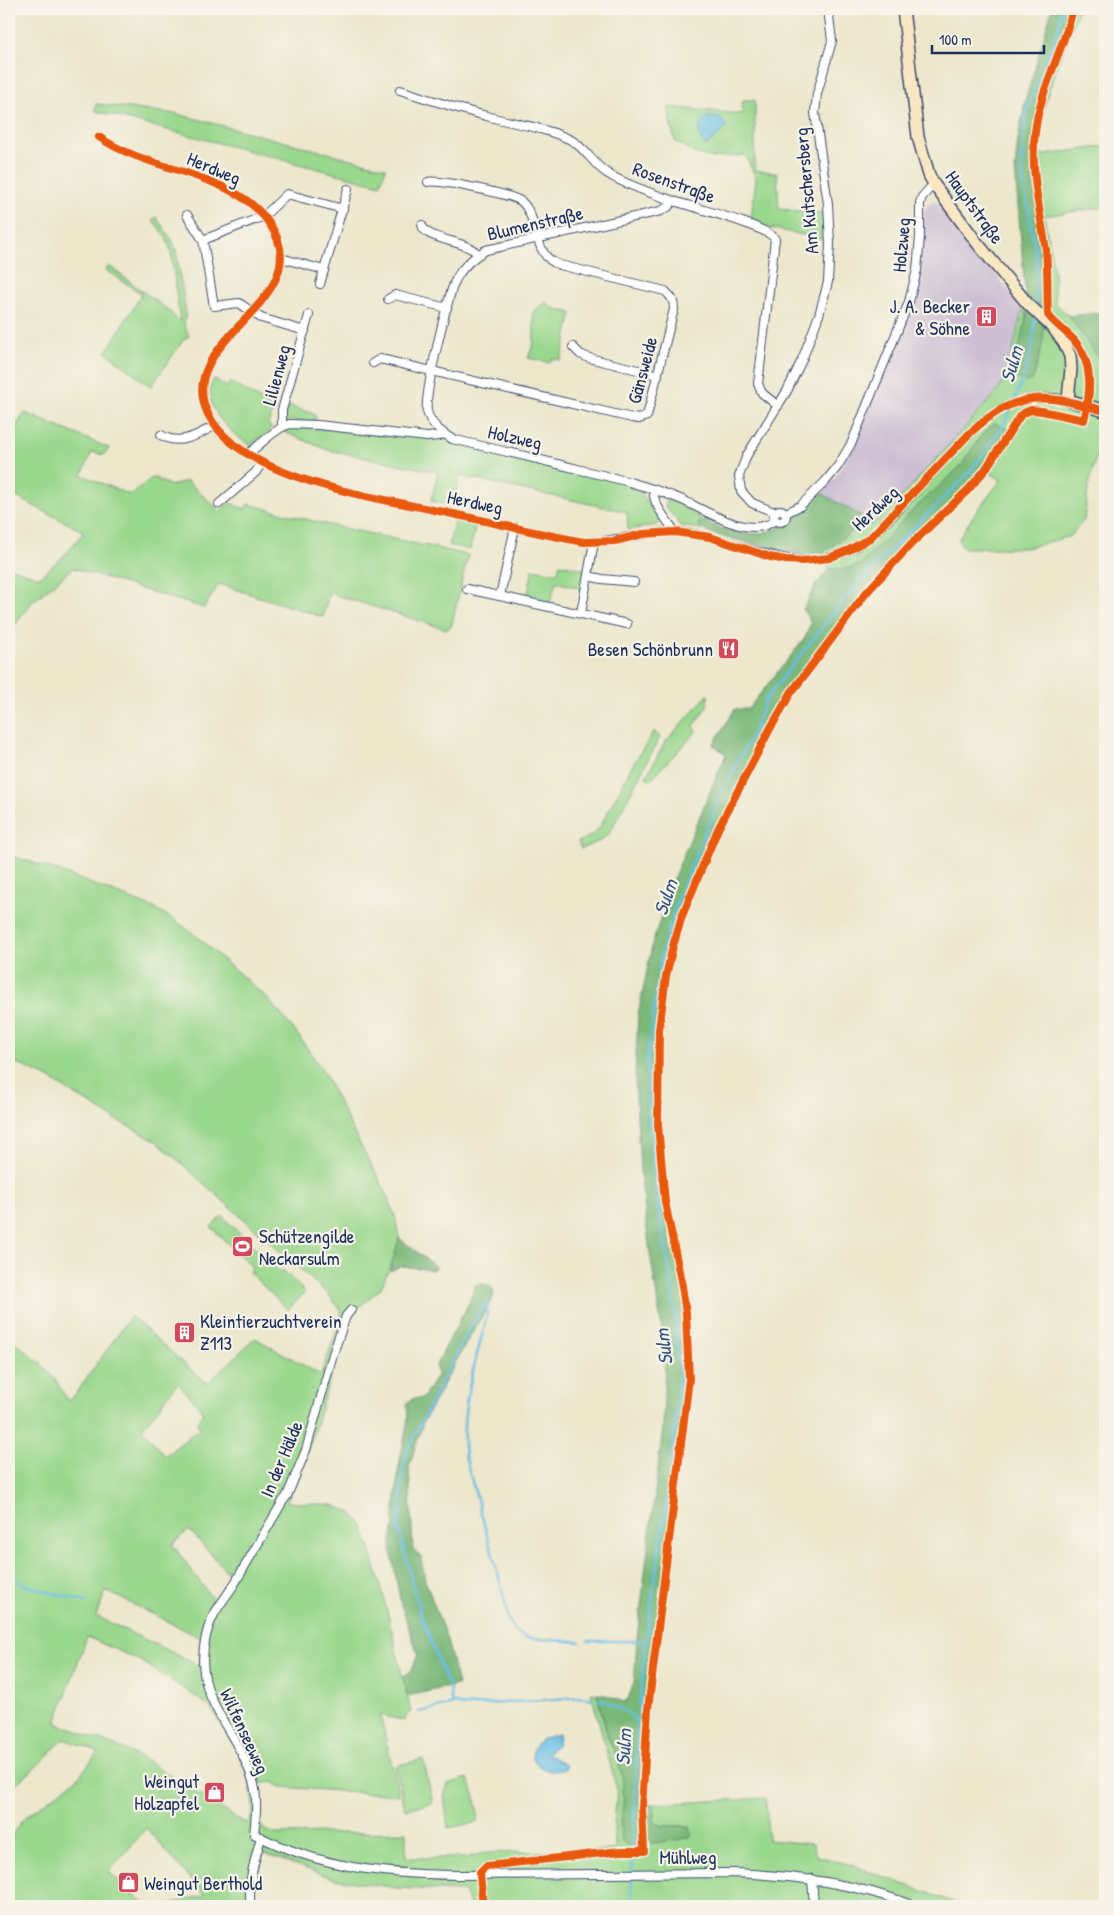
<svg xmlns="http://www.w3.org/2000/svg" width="1114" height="1915" font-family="'Patrick Hand',sans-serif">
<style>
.industrial{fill:#ccbed3}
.green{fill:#99d78c;stroke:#5a8375;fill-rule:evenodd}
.forest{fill:#7ab878;stroke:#4a746b}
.water{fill:#68bde4;stroke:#4276a1}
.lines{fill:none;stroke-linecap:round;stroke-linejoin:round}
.stream{stroke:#68bde4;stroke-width:2.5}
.street-casing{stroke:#3a4a6e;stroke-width:10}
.secondary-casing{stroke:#3a4a6e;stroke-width:14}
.street{stroke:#fff;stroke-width:8}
.secondary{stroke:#f9e7c3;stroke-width:11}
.cycleway-casing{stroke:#f7f3e8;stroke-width:11}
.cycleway{stroke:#e8590c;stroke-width:8}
.labels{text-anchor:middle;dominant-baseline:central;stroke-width:4.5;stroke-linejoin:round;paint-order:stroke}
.street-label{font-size:19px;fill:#1b2f5e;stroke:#f7f3e8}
.poi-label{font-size:19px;fill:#1b2f5e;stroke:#f7f3e8;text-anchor:end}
.water-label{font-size:20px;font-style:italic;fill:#2e5280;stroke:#f7f3e8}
</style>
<rect width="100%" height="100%" fill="#f7f3e8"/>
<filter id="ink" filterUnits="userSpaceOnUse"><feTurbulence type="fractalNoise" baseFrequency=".02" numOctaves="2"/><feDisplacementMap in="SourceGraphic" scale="10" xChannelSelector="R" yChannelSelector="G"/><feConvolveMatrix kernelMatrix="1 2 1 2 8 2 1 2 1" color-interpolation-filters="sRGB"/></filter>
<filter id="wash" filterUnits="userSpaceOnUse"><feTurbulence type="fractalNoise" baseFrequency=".0096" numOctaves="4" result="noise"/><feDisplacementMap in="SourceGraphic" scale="20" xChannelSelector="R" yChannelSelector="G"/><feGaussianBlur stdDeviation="1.12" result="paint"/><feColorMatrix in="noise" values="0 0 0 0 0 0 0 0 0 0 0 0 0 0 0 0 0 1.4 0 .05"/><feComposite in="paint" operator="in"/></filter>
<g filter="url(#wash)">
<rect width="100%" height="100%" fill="#ece6cb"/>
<polygon class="industrial" points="933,202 937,202 941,206 1023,309 1007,373 997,392 906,492 874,523 821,493 835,478 849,454 895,346 923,235 924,212 928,205"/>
<g class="green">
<polygon points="1070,9 1078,9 1076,16 1049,89 1042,116 1036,156 1105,146 1105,207 1044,216 1054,271 1055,303 1069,316 1105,367 1105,459 1096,457 1089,483 1084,520 1071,536 1026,548 964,548 958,540 971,519 1001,480 988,471 1013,433 1010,430 981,436 960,467 910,513 861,564 846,569 829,569 823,552 854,530 874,523 906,492 997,392 1007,373 1023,309 1027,315 1015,377 1040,254 1030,155 1035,121 1040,97 1064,31"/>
<polygon points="743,100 755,100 755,170 777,173 779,209 822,213 826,240 756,225 751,220 756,178 745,155 713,158 694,153 675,141 670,123 669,107 742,114"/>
<polygon points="96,104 177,114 386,168 380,185 95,111"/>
<polygon points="156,217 172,240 176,250 186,314 184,324 189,336 184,339 151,387 106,352 142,294 106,270 109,266 168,310 180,322 171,251 166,238 153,220"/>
<polygon points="546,302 552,308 572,313 561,360 552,358 550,363 528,358 534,342 533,312"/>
<path d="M214,379L227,387L230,382L273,407L275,409L274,413H272L268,425L271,427L270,431L250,445C231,434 198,404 214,379Z"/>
<polygon points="289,406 314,414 316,417 314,421 286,421 283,417"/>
<polygon points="25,413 109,448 104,455 92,452 82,475 130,495 153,477 171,486 187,481 220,511 230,503 245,509 248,504 321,523 468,555 451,627 446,629 329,593 323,617 219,584 204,608 73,568 32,602 9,633 9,610 11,607 9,607 9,567 39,577 61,559 84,532 9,493 9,436"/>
<polygon points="289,427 319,428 439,436 632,482 631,488 641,492 660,521 658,525 628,530 627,512 460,476 452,506 431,501 438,472 328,450 282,431"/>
<polygon points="667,501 676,501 701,519 698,524 701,529 681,526 665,506"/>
<polygon points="455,519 476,524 470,550 449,545"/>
<polygon points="560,564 587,570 582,589 556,582 550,603 527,598 533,569 557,573"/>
<polygon points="708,695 707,706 694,726 696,732 650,780 646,777 666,741"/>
<polygon points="654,731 660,737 609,834 600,841 581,849 578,842 592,835 600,827 632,766"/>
<path d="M9,855L50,868L154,908L176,921L195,935L267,998L294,1030L322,1069L354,1133L386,1192L395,1216L399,1238L396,1253L381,1288L352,1313L344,1331L311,1441L287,1502L332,1505L351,1512L363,1525L383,1594L411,1712L407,1714L405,1721L380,1715L399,1795L281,1787L272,1782L258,1784L261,1804L259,1821L264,1830L277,1834L406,1832V1858H466L483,1853L612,1850L615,1847L614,1826L617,1789L591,1693L597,1694L607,1734L617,1758L623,1779L622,1793L624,1798L621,1837L690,1826H663L654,1822V1804L766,1798L768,1840L813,1844L814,1851L818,1857L839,1861L868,1871L964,1906H470L464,1891L396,1888L335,1879L265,1854L259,1858L254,1893L255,1906H162L205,1895L146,1828L109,1872L147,1906H9V1839L23,1819L79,1777L98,1752L64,1739L34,1769L9,1789V1337L42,1365L55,1379L68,1401L74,1396L131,1316L207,1384L255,1338L321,1375L341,1317V1310L327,1293L156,1141L115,1119L47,1077L9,1060ZM178,1383L200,1408L203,1415L196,1422L200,1428L165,1456L142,1429ZM189,1530L233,1578L217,1601H214L172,1544ZM106,1591L201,1638L200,1666L96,1616ZM87,1637L139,1660L192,1694L209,1706L239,1753L250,1781L253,1809L250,1822L245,1823L236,1818L149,1762L126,1750L56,1723Z"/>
<polygon points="222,1216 280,1272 283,1270 305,1292 288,1310 249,1272 252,1267 211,1227"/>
<polygon points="423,1759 433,1803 405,1809 395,1766"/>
<polygon points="468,1778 476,1800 479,1822 448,1828 444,1796 448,1784"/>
</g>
<g class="forest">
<polygon points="1052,9 1070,9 1064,31 1040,97 1030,155 1045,300 1043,341 1033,380 1026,382 1015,377 1013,371 1027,315 1015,168 1018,139 1025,101"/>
<polygon points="1105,312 1105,367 1069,316"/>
<path d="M994,423L1010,430C974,491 923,527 876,578C862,594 849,613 836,630C823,647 809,663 797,681C770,722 748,765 726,809C691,883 660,959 657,1041C655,1093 656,1147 663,1198C668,1230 678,1262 682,1294C687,1328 688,1362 685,1396L646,1711L640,1769L639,1802L654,1804V1822L663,1826H690L692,1835L688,1838L636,1846C632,1846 627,1846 624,1843C617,1837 623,1808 624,1798L622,1793L623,1779L617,1758L607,1734L597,1694L605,1695L624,1702L628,1699L634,1683L637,1638L663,1427L665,1350L649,1246L640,1171L635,1077L638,1015L653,941L674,877L726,754L713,745L735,709H748L805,638L811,622L803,610L815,586L829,569H846L861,564L910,513L960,467L981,436Z"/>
<path d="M821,493L874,523L854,530L823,552L802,555L716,535L701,529L698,523L701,519C753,547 784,533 821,493Z"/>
<polygon points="399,1238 436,1267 433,1270 401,1266 390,1271"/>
<polygon points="482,1284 489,1285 492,1288 494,1293 492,1301 470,1336 423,1422 409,1467 413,1549 421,1557 425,1580 447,1640 458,1685 407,1696 403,1678 411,1671 418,1654 401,1605 391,1551 398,1472 408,1418 407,1403 412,1399 423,1398 437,1376 436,1365 469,1303 475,1285"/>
</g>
<g class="water">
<path d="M707,117L720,118L727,127L706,146C696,137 697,126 707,117Z"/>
<path d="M559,1734L558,1744L549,1751L548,1754L566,1765L565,1769C549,1774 541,1770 532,1758C533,1741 544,1737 559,1734Z"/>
</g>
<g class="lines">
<g class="stream">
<polyline points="1036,307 1037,262 1021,167 1026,113 1058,30 1062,9"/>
<path d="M1014,401C1026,375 1034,346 1035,317"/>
<path d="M487,1302V1316C476,1361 459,1409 465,1456L502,1588L508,1619L517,1633L527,1638L580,1642"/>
<polyline points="9,1578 24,1585 86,1602"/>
<polyline points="588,1641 646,1641"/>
<polyline points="598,1700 603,1700 630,1714 637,1723"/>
<polyline points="454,1704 451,1701 450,1690 420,1613 399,1530 403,1465 410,1444 469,1330 487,1300"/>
<polyline points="419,1712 454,1704 465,1706 581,1697 592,1699"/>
<polyline points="631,1906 637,1730 645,1647 669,1484 680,1373 671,1278 658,1208 649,1122 647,1060 662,951 678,898 723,789 754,731 766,699 857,583 971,471 1004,424 1012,406"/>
</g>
</g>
</g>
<g filter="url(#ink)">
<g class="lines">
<defs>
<g id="street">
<path d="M400,90C433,101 466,111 498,119C522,125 549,129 571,140C584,147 592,162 604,171C618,182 656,195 674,201C691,207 768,226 775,239L758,384L762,393L778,406"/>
<path d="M99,137C148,172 235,172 269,223C324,302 168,339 209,416C244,480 374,497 439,511C487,521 535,533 584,542C615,543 643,531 674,532C738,534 784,580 850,550C871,540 884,525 899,509C916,491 932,474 948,456C984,418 1012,389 1068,400"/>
<path d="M673,201L668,207L661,211L486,250C473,257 463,266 456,279C448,295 424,395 427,411C430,424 441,432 452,439C495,449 538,459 581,470C615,478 648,486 680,499C704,509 750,541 775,520"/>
<polyline points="187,215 203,240 214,306 239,303 261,318 305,331"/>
<path d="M422,225C426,241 464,239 478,254"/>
<polyline points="203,240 264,216 287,194 343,209"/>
<polyline points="281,258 324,270"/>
<polyline points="320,284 348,189"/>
<polyline points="388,299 395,295 447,308"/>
<polyline points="573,347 580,354 589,358 658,375"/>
<path d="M373,363L380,359L389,361L632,418L639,419L647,416L674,309C674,301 672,297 665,291L560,265C532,257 540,220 522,202C515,195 438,179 428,182"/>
<polyline points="282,427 282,410 309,315"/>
<path d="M161,435C180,447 199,434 216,425"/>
<polyline points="248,454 272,434 282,427 290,424 318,425 427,437 439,436 444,434"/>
<path d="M654,489C651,503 668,521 675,532"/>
<polyline points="219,504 256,472 262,462"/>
<circle cx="780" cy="516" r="6"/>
<polyline points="774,512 752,503 741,491 739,476 747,455 787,391 802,360 819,315 828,282 830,244 828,204 815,113 817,94 832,41 828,9"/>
<polyline points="786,513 800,506 825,482 838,466 852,442 909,302 917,270 920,237 920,203 922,197 930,188 935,186"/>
<polyline points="588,576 602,579 634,582"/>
<polyline points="467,589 627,624"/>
<polyline points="500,596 515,527"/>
<polyline points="581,613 594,542"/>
<path d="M351,1310L346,1316L333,1354L306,1450L287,1496L283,1501C267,1528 251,1556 235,1583C223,1602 211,1613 206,1636C191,1698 237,1728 253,1781C258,1798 256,1816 254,1834C321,1868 382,1874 456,1875L734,1873C796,1876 856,1883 914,1906"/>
<polyline points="812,1879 814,1906"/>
<path d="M251,1906C247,1883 255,1860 261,1837"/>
</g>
<polyline id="secondary" points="903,9 918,137 929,175 935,186 978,244 1027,303 1054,329 1064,343 1070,356 1071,369 1068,400 1105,411"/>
</defs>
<use href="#street" class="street-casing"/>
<use href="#secondary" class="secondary-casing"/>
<use href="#street" class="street"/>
<use href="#secondary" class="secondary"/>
<defs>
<g id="cycleway">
<path d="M99,137C148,172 235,172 269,223C324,302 168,339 209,416C244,480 374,497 439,511C487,521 535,533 584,542L615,541L643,534L675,532L710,537L770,557L786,560L802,561L829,558L849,550L870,538L969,434C1019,388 1044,394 1105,411"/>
<path d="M483,1906L480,1875V1872L486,1866L621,1851H644L642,1808L648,1709L689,1379L686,1313L682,1286L665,1202L658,1125L659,1030L666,976L673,946L682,916L718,829L770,729L791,693L866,593L911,544L968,490L985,470L1020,416L1024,413L1031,410L1042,411L1084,420C1091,393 1094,362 1073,339C1065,331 1055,324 1048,315C1047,293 1048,271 1046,250C1040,210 1030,172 1035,132C1040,89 1063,51 1073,9"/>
</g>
</defs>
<use href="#cycleway" class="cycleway-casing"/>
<use href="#cycleway" class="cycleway"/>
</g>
</g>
<defs>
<symbol id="building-square" viewBox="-11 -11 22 22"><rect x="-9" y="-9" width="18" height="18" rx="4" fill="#d1495b" stroke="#f7f3e8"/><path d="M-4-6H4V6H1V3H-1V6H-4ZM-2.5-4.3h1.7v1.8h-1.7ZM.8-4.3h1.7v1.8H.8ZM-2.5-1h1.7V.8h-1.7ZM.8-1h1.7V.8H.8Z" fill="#fff"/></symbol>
<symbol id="restaurant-square" viewBox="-11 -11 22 22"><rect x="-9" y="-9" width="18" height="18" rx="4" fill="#d1495b" stroke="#f7f3e8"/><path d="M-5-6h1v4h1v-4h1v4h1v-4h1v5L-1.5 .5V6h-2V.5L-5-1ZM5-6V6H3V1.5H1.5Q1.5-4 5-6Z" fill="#fff"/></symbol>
<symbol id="stadium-square" viewBox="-11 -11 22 22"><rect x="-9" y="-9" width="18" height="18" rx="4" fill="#d1495b" stroke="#f7f3e8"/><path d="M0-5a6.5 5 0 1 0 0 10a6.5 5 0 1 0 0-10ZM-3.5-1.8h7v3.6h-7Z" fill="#fff"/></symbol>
<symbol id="shop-square" viewBox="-11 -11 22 22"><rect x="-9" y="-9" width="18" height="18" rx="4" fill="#d1495b" stroke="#f7f3e8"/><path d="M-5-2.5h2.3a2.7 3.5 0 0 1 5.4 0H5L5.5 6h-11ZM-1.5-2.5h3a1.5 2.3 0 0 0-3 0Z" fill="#fff"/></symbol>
</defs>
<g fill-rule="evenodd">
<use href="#building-square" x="974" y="304" width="25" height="25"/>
<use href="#restaurant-square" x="716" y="636" width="25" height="25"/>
<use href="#stadium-square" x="230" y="1234" width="25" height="25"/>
<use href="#building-square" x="172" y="1320" width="25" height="25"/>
<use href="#shop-square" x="202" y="1780" width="25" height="25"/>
<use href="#shop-square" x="116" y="1870" width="25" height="25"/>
</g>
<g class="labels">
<g class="street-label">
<text transform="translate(214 168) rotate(23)">Herdweg</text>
<text transform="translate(674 182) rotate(20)">Rosenstraße</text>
<text transform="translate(806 191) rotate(-95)">Am Kutschersberg</text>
<text transform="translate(975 207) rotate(54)">Hauptstraße</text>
<text transform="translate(535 223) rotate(-13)">Blumenstraße</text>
<text transform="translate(901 245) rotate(-85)">Holzweg</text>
<text transform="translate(642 370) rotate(-75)">Gänsweide</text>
<text transform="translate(276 375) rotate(-75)">Lilienweg</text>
<text transform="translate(515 437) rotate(13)">Holzweg</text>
<text transform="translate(475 502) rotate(12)">Herdweg</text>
<text transform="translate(875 508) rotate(-43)">Herdweg</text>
<text transform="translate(281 1459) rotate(-67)">In der Hälde</text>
<text transform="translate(245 1731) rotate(65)">Wilfenseeweg</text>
<text x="688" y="1857">Mühlweg</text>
</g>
<g class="poi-label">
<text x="970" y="306">J. A. Becker<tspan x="970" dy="22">&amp; Söhne</tspan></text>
<text x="713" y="649">Besen Schönbrunn</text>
<text x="259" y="1236" text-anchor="start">Schützengilde<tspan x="259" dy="22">Neckarsulm</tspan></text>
<text x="200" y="1321" text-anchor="start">Kleintierzuchtverein<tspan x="200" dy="22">Z113</tspan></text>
<text x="199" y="1781">Weingut<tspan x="199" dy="22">Holzapfel</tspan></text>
<text x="144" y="1883" text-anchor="start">Weingut Berthold</text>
</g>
<g class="water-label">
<text transform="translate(1011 364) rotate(-74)">Sulm</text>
<text transform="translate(665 897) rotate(-71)">Sulm</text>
<text transform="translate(663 1347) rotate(-97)">Sulm</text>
<text transform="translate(623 1747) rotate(-87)">Sulm</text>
</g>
</g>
<rect width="1114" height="1915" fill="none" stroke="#f7f3e8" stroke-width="30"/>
<path d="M932 45v8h112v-8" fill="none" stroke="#1b2f5e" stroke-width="2.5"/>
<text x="939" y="45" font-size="15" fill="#1b2f5e" stroke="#f7f3e8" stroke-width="4" paint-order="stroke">100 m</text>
</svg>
